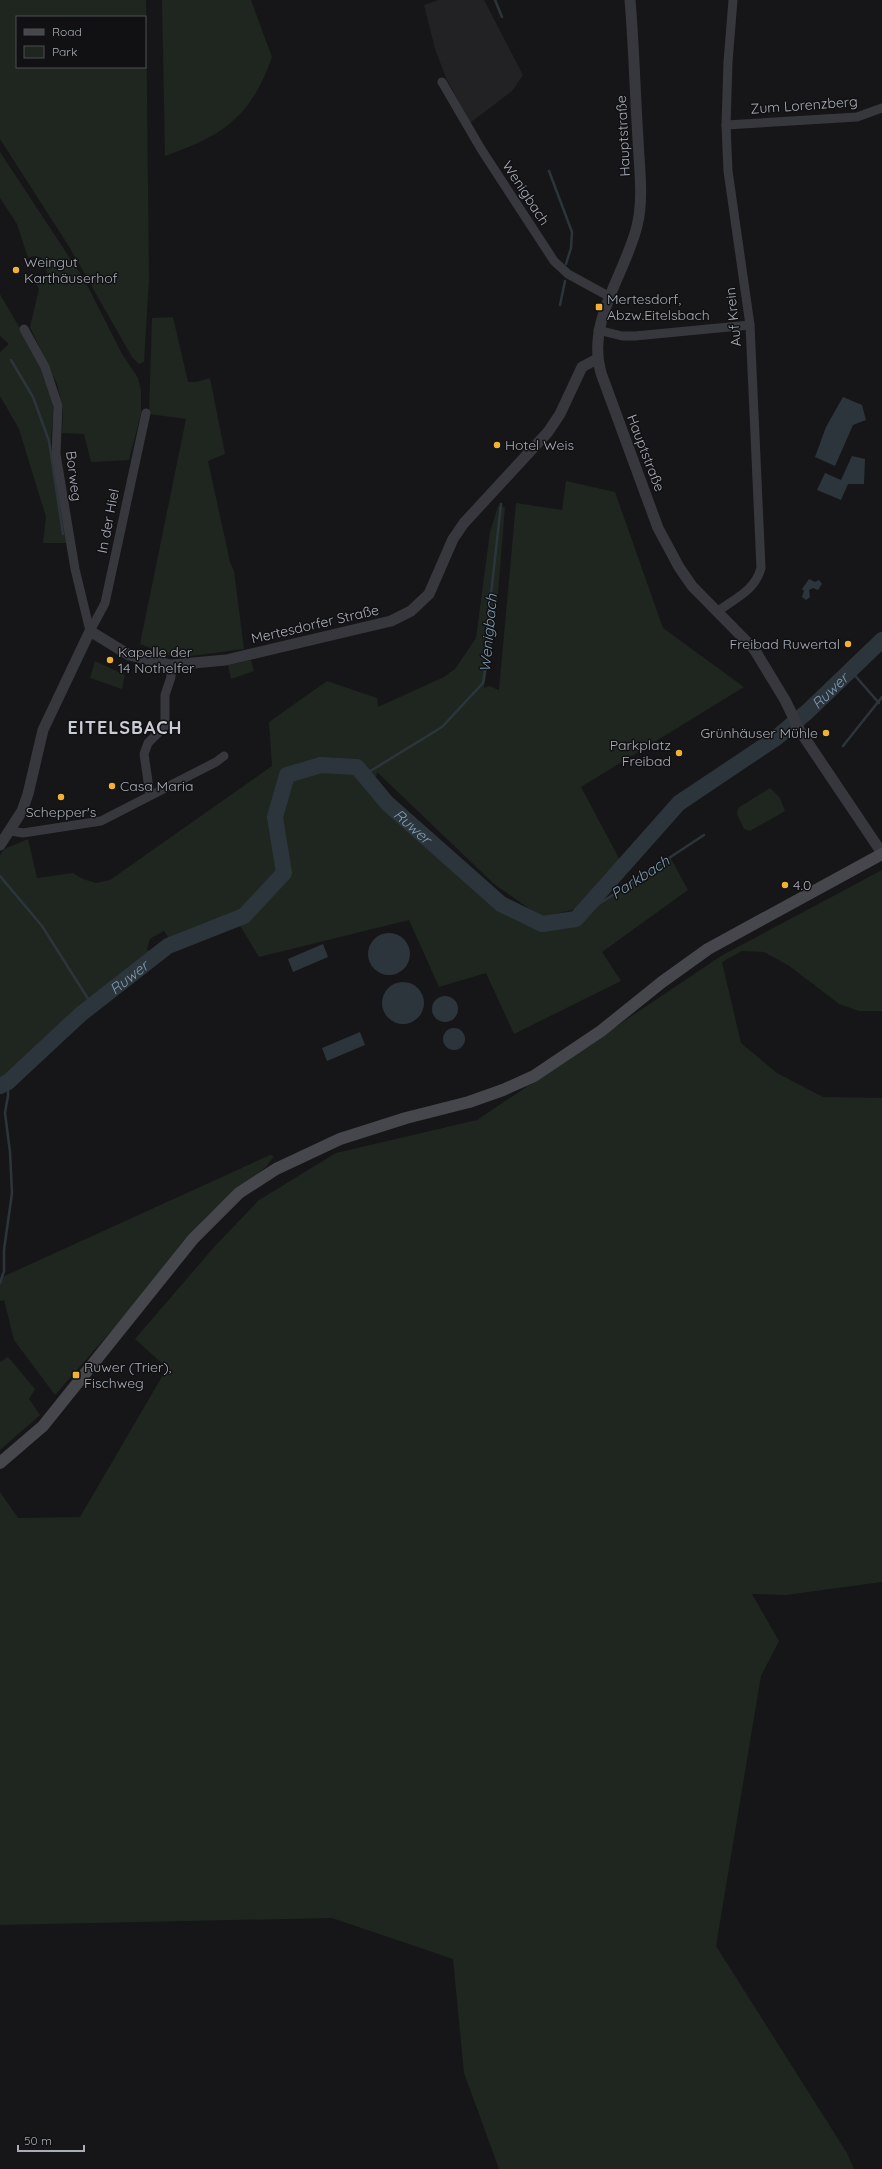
<svg xmlns="http://www.w3.org/2000/svg" width="882" height="2169" font-family="Quicksand,sans-serif">
<style>
.built{fill:#222225}
.green{fill:#1e261f;fill-rule:evenodd}
.water{fill:#2c353c}
.lines{fill:none;stroke-linecap:round;stroke-linejoin:round}
.stream{stroke:#2c353c;stroke-width:2.5}
.river{stroke:#2c353c;stroke-width:16}
.minor{stroke:#37383d;stroke-width:9}
.tertiary{stroke:#37383d;stroke-width:11}
.secondary{stroke:#45474d;stroke-width:12}
.poi-dot{fill:#f2b134;stroke:#111113;stroke-width:1.5}
.labels{text-anchor:middle;dominant-baseline:central;stroke-width:3;stroke-linejoin:round;paint-order:stroke}
.street-label{font-size:14px;fill:#a8adb8;stroke:#111113}
.poi-label{font-size:14px;fill:#a8adb8;stroke:#111113;text-anchor:start}
.water-label{font-size:15px;font-style:italic;fill:#7f9bb3;stroke:#111113}
.district-label{font-size:18px;font-weight:bold;letter-spacing:1px;fill:#c9ccd4;stroke:#111113}
</style>
<rect width="100%" height="100%" fill="#161618"/>
<polygon class="built" points="438,0 484,0 523,75 512,91 470,123 446,78 435,49 424,5"/>
<g class="green">
<path d="M0,0H146L149,279L144,362L139,364L132,357L70,248L0,139ZM17,17H145V67H17Z"/>
<path d="M162,0H251L272,57C251,117 223,136 165,156Z"/>
<polygon points="0,152 85,281 122,354 138,378 141,391 141,414 129,460 91,462 84,434 62,433 63,409 57,384 30,327 39,289 36,283 46,278 47,272 41,258 34,256 28,258 17,224 0,198"/>
<path d="M0,294C18,327 44,362 52,399C55,411 50,436 51,452L67,543H43L46,517L19,429L0,396V352L9,344L0,336Z"/>
<polygon points="173,317 188,382 196,382 210,378 225,454 208,461 230,562 234,571 244,649 176,658 140,644 186,419 149,414 152,318"/>
<polygon points="566,481 615,492 663,628 744,687 581,787 621,862 577,909 541,917 494,884 377,772 374,788 387,803 501,904 542,924 576,919 670,857 688,890 602,952 621,981 514,1034 486,973 439,987 409,920 259,957 236,919 172,944 164,931 150,939 147,949 155,956 92,1005 8,1082 0,1086 0,855 4,849 28,839 37,878 73,873 83,879 96,883 110,880 272,766 269,722 327,681 377,698 378,707 444,677 455,669 476,638 490,532 498,506 505,507 497,605 484,688 489,686 499,690 516,503 562,510"/>
<polygon points="251,660 254,671 231,679 228,665"/>
<polygon points="95,661 125,675 122,689 90,678"/>
<polygon points="770,788 780,798 785,811 750,831 744,829 737,814 738,808"/>
<polygon points="882,870 882,1011 859,1011 839,1004 788,965 764,952 742,951 722,962 741,1043 777,1073 823,1097 882,1098 882,1582 786,1595 752,1594 779,1641 761,1676 716,1946 847,2153 854,2169 499,2169 464,2073 453,1959 332,1918 0,1925 0,1492 18,1518 80,1517 167,1368 135,1339 215,1246 259,1200 336,1153 477,1120 721,956"/>
<polygon points="270,1155 274,1156 266,1167 233,1192 205,1218 149,1288 55,1395 14,1340 4,1300 0,1301 0,1278"/>
<polygon points="8,1357 35,1389 29,1399 40,1415 0,1450 0,1362"/>
</g>
<g class="water">
<polygon points="843,397 862,405 866,420 853,425 835,466 815,457 826,427"/>
<polygon points="852,456 865,459 864,484 848,484 841,500 817,490 825,473 841,480"/>
<polygon points="809,579 815,582 819,580 822,584 818,590 813,588 809,590 810,597 806,600 802,597 804,591 802,589"/>
<circle cx="389" cy="954" r="21"/>
<polygon points="323,944 328,957 293,972 288,959"/>
<circle cx="403" cy="1003" r="21"/>
<circle cx="445" cy="1009" r="13"/>
<circle cx="454" cy="1039" r="11"/>
<polygon points="360,1032 365,1045 327,1061 322,1048"/>
</g>
<g class="lines">
<g class="stream">
<polyline points="495,0 502,17"/>
<polyline points="549,171 572,232 571,248 566,264"/>
<polyline points="560,305 565,281"/>
<polyline points="11,360 33,397 49,441 63,534"/>
<polyline points="851,671 879,703"/>
<polyline points="843,746 882,697"/>
<polyline points="364,775 442,727 483,683 490,641 490,603 501,504"/>
<polyline points="0,876 42,926 92,1005"/>
<polyline points="576,919 704,835"/>
<polyline points="0,1283 4,1271 4,1250 12,1193 10,1152 5,1113 8,1096 8,1082"/>
</g>
<path class="river" id="s1" d="M0,1086L8,1082L81,1014L168,946L244,916L284,873L275,817L287,775L321,765L357,767L387,803L501,904L542,924L576,919L679,803L776,738L807,712L882,640"/>
<g class="minor">
<polyline points="442,82 481,149 554,261 568,274 610,297"/>
<polyline points="726,125 857,117 882,108"/>
<polyline points="24,329 45,367 58,406 56,454 75,569 90,631"/>
<polyline points="598,330 622,336 635,336 750,325"/>
<path d="M717,612C735,598 755,591 761,568L750,325L728,171L726,125L728,62L733,0"/>
<polyline points="90,631 105,603 146,413"/>
<polyline points="150,795 144,754 148,743 165,726 165,695 171,677 171,665"/>
<polyline points="11,831 23,833 101,821 216,762 224,756"/>
</g>
<g class="tertiary">
<path d="M630,0C634,46 635,93 638,139C639,167 644,198 637,226C625,275 586,321 601,373L658,528L679,567L692,586L754,649L785,700L800,731L882,853"/>
<polyline points="0,845 22,811 28,794 43,730 90,631 129,655 171,665 226,660 391,621 411,611 429,594 453,539 464,523 548,432 560,414 582,367 597,359"/>
</g>
<polyline class="secondary" points="0,1463 43,1426 193,1239 239,1193 276,1169 340,1139 406,1118 469,1102 503,1090 534,1076 601,1031 662,982 708,949 882,854"/>
</g>
<g class="poi-dot">
<circle cx="16" cy="270" r="4"/>
<rect x="595" y="303" width="8" height="8" rx="2"/>
<circle cx="497" cy="445" r="4"/>
<circle cx="848" cy="644" r="4"/>
<circle cx="110" cy="660" r="4"/>
<circle cx="826" cy="733" r="4"/>
<circle cx="679" cy="753" r="4"/>
<circle cx="112" cy="786" r="4"/>
<circle cx="61" cy="797" r="4"/>
<circle cx="785" cy="885" r="4"/>
<rect x="72" y="1371" width="8" height="8" rx="2"/>
</g>
<g class="labels">
<g class="street-label">
<text transform="translate(804 105) rotate(-4)">Zum Lorenzberg</text>
<text transform="translate(623 136) rotate(-93)">Hauptstraße</text>
<text transform="translate(526 193) rotate(57)">Wenigbach</text>
<text transform="translate(733 317) rotate(-96)">Auf Krein</text>
<text transform="translate(646 453) rotate(69)">Hauptstraße</text>
<text transform="translate(74 476) rotate(83)">Borweg</text>
<text transform="translate(108 521) rotate(-79)">In der Hiel</text>
<text transform="translate(315 624) rotate(-13)">Mertesdorfer Straße</text>
</g>
<g class="poi-label">
<text x="24" y="262">Weingut<tspan x="24" dy="16">Karthäuserhof</tspan></text>
<text x="607" y="299">Mertesdorf,<tspan x="607" dy="16">Abzw.Eitelsbach</tspan></text>
<text x="505" y="445">Hotel Weis</text>
<text x="840" y="644" text-anchor="end">Freibad Ruwertal</text>
<text x="118" y="652">Kapelle der<tspan x="118" dy="16">14 Nothelfer</tspan></text>
<text x="818" y="733" text-anchor="end">Grünhäuser Mühle</text>
<text x="671" y="745" text-anchor="end">Parkplatz<tspan x="671" dy="16">Freibad</tspan></text>
<text x="120" y="786">Casa Maria</text>
<text x="61" y="812" text-anchor="middle">Schepper's</text>
<text x="793" y="885">4.0</text>
<text x="84" y="1367">Ruwer (Trier),<tspan x="84" dy="16">Fischweg</tspan></text>
</g>
<g class="water-label">
<text transform="translate(488 633) rotate(-85)">Wenigbach</text>
<text stroke="none"><textPath href="#s1" startOffset="1154">Ruwer</textPath></text>
<text stroke="none"><textPath href="#s1" startOffset="613">Ruwer</textPath></text>
<text transform="translate(640 877) rotate(-33)">Parkbach</text>
<text stroke="none"><textPath href="#s1" startOffset="169">Ruwer</textPath></text>
</g>
<g class="district-label">
<text x="125" y="727">EITELSBACH</text>
</g>
</g>
<rect x="16" y="16" width="130" height="52" fill="#111113" stroke="#4d4f55"/>
<rect x="24" y="29" width="20" height="6" fill="#45474d" stroke="#4d4f55"/>
<text x="52" y="36" font-size="12" fill="#a8adb8">Road</text>
<rect x="24" y="46" width="20" height="12" fill="#1e261f" stroke="#4d4f55"/>
<text x="52" y="56" font-size="12" fill="#a8adb8">Park</text>
<path d="M18 2145v6h66v-6" fill="none" stroke="#a8adb8" stroke-width="2"/>
<text x="24" y="2145" font-size="12" fill="#a8adb8" stroke="#111113" stroke-width="3" paint-order="stroke">50 m</text>
</svg>
